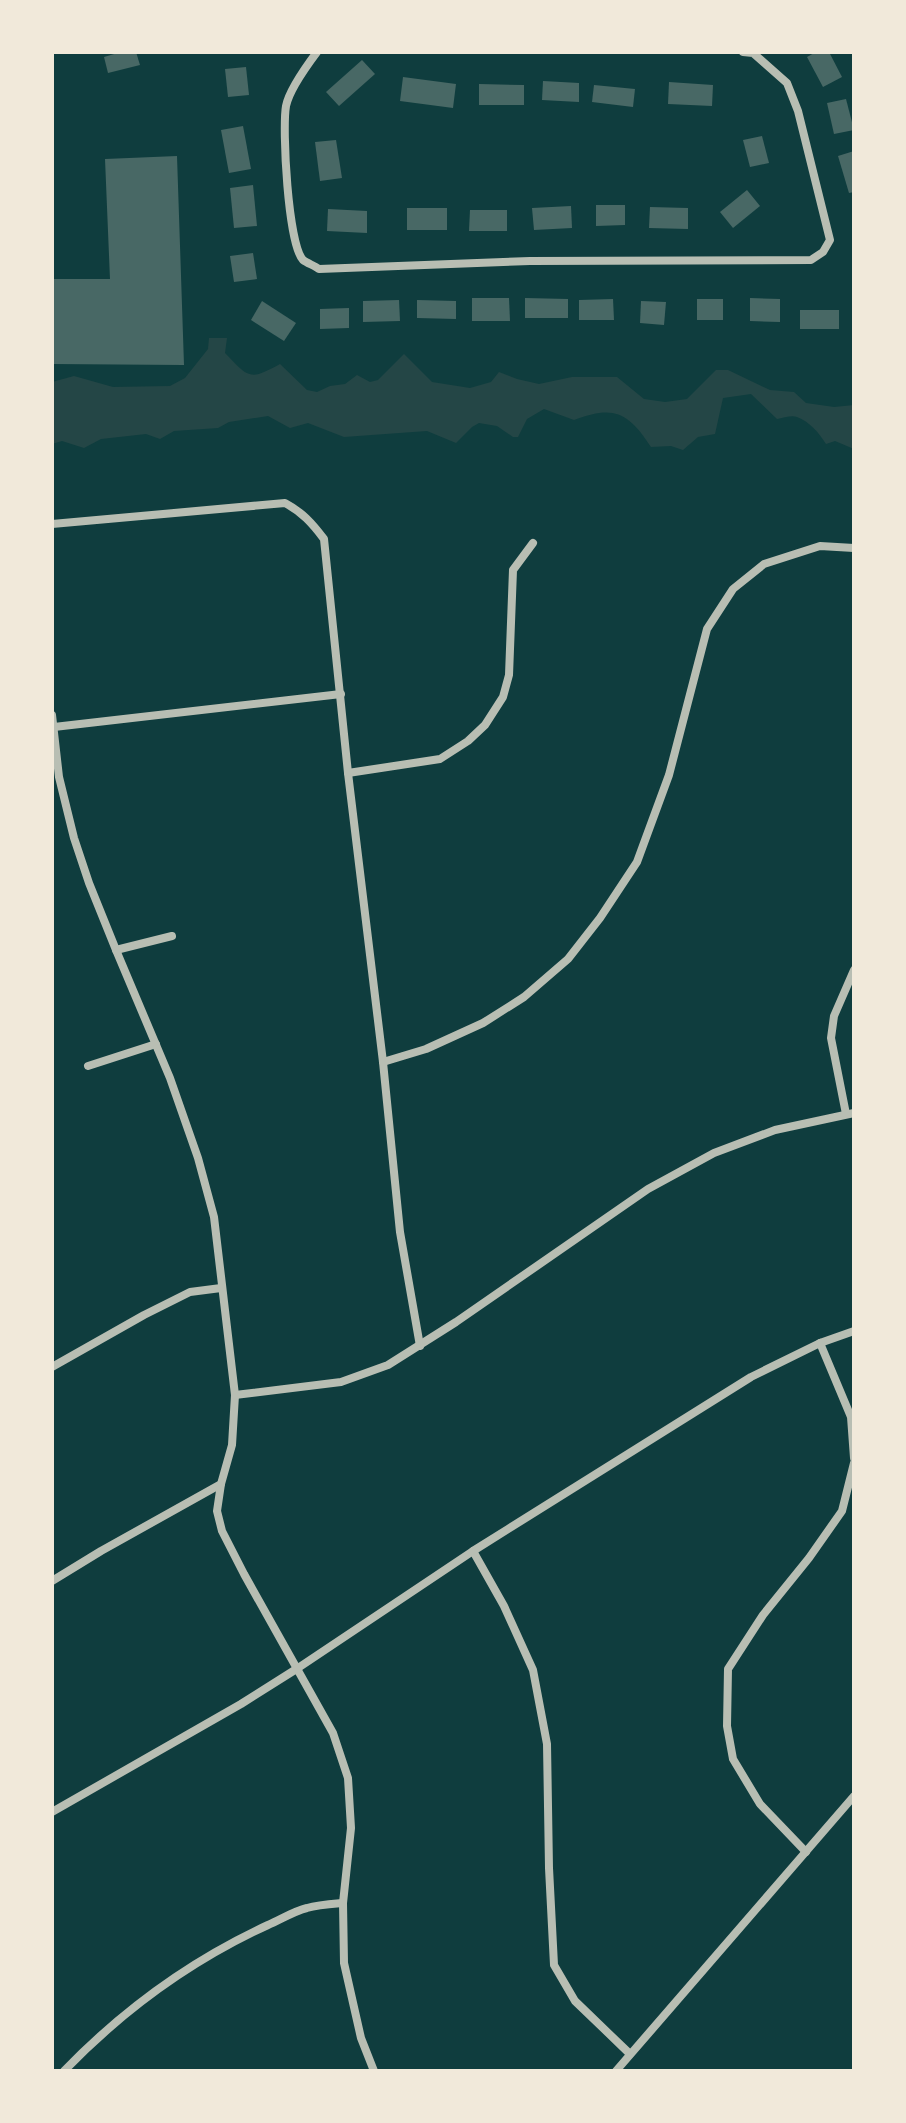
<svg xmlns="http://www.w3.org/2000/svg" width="906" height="2123" font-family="Lato,sans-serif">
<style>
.green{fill:#244646}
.building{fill:#486865}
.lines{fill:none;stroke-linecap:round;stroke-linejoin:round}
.minor{stroke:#b8beb3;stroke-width:8}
</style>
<rect width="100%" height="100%" fill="#0f3d3e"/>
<path class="green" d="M209,338H227L225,353C249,378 249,381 280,364L307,390L317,392L330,386L345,384L357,375L370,382L378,380L404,354L432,382L470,388L491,382L499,372L517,379L539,384L572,377H617L644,399L665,402L687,399L716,370H728L770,390L794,392L806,403L834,407L854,405V449L835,441L826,444C820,434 809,421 797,417C792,415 783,418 777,419L751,394L723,398L715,434L698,437L683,450L671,446L651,447C628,412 614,405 574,420L544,409L527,419L518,437H513L497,426L479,423L472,427L456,443L427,431L344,437L308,423L290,428L268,416L229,422L218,428L174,431L160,439L146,434L101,439L84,448L62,441L52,444V382L74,376L113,387L170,386L185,378L208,349Z"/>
<g class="building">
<polygon points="121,52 136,52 140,65 108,73 104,57"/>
<polygon points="816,52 829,52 842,77 823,87 807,57"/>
<polygon points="362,60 375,74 339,106 326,92"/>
<polygon points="246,67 249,95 228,97 225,69"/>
<polygon points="403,77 456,84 453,108 400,101"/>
<polygon points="543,81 579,83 579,102 542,100"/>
<polygon points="669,82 713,85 712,106 668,104"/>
<polygon points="479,84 524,85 524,105 479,105"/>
<polygon points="594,85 635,89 633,107 592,102"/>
<polygon points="846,99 854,130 834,134 827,103"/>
<polygon points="243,126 251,169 229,173 221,130"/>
<polygon points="762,136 769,163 750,167 743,140"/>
<polygon points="336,140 342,178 320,181 315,142"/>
<polygon points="854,151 854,192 849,193 838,156"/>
<polygon points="177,156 184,365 52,364 52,279 110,279 105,159"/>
<polygon points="253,185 257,226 234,228 230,188"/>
<polygon points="747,190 760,206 733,228 720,212"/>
<polygon points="596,205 625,205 625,225 596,226"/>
<polygon points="571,206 572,228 534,230 532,208"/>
<polygon points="650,207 688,208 688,229 649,228"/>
<rect x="407" y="208" width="40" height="22"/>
<polygon points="328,209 367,211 367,233 327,231"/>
<polygon points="470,210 507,210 507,231 469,231"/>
<polygon points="253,253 257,279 234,282 230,256"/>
<polygon points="472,298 509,298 510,321 472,321"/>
<polygon points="525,298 568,299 568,318 525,318"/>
<polygon points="750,298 780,299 780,322 750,321"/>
<polygon points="613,299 614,320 579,320 579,300"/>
<rect x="697" y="299" width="26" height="21"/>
<polygon points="399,300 400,321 363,322 363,301"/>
<polygon points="417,300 456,301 456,319 417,318"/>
<polygon points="262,301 296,323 284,341 251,320"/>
<polygon points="641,301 666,302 664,325 640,323"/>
<polygon points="349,308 349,328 320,329 320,309"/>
<rect x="800" y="310" width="39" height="19"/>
</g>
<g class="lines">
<g class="minor">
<path d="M317,52C308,64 289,91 286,106C282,129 288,244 303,260C307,263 315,266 319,269L530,261L811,260L823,252L830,240L798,111L787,83L753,53L743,52"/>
<path d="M52,524L285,503C302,512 312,523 324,539L348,773L383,1062L400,1232L420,1346"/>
<polyline points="52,715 59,777 74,838 89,883 116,950 170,1078 198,1158 214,1217 235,1395 232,1445 221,1484 101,1551 52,1581"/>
<polyline points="54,727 341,694"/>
<polyline points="348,773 440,759 468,741 485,725 503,697 509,675 513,570 533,543"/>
<polyline points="116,950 172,936"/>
<polyline points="383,1062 426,1049 483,1023 524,997 568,959 600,918 637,862 669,775 707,629 733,589 764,564 820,546 854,548"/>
<polyline points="88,1066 156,1044"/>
<polyline points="846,1114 831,1038 834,1016 854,970"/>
<polyline points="820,1343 851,1417 854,1458"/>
<polyline points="52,1367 144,1315 190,1292 221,1288"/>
<polyline points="235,1395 341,1382 388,1365 456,1322 648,1189 714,1153 775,1130 854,1113"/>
<polyline points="221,1484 217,1511 222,1531 244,1574 333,1733 348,1778 351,1828 343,1903 344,1963 361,2038 374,2071"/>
<polyline points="473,1551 504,1606 533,1670 547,1744 549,1868 554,1965 575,2001 630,2054"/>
<polyline points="52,1812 241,1704 298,1668 473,1551 751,1377 820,1343 854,1331"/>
<polyline points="806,1852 760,1804 733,1759 727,1726 728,1669 763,1615 809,1558 842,1511 854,1463"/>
<path d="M64,2071C122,2011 192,1960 268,1925C280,1920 294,1911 307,1908C318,1905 332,1904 343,1903"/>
<polyline points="616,2071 854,1796"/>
</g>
</g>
<rect width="906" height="2123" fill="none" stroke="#f1e9da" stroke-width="108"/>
</svg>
